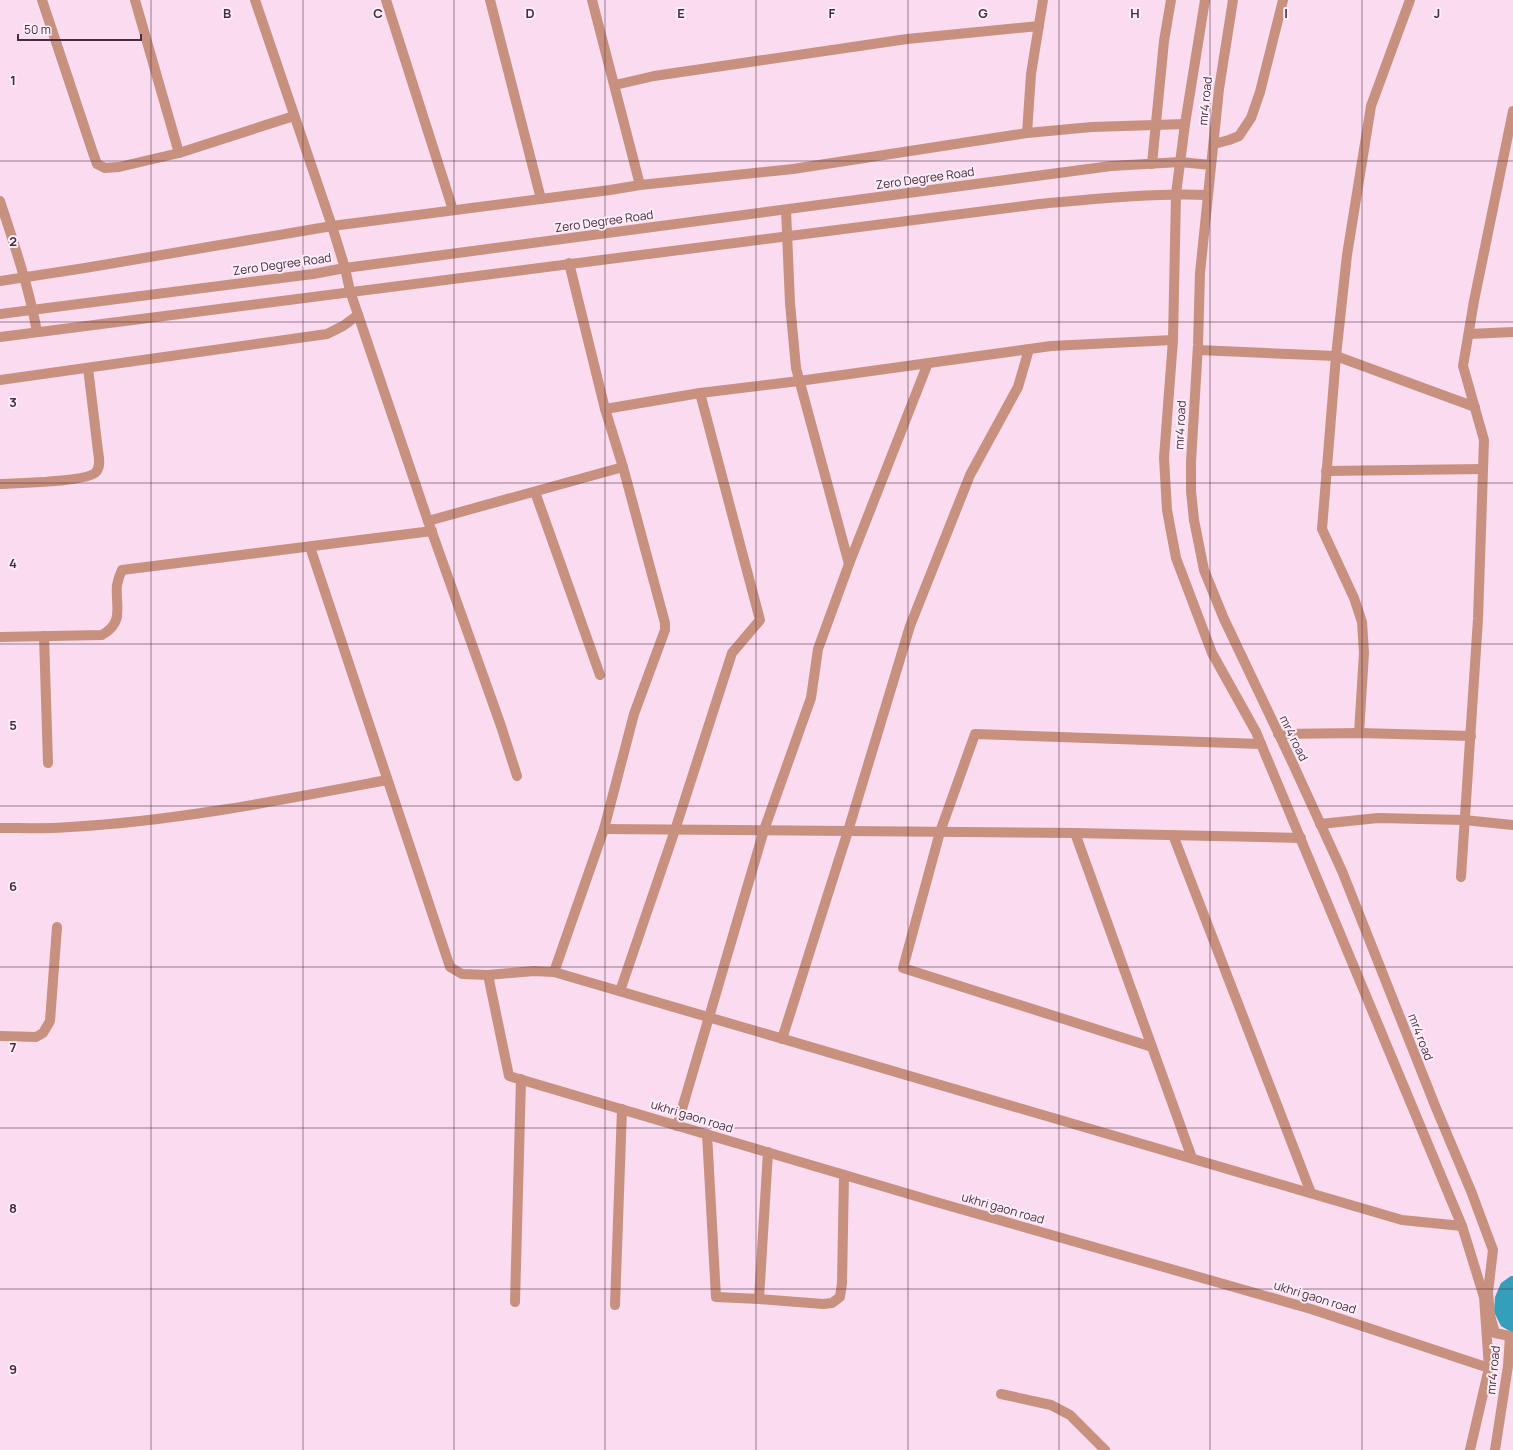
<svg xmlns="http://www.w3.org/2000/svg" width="1513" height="1450" font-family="Manrope,sans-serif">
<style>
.water{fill:#339fba}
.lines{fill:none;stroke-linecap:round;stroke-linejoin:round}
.minor{stroke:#c8907e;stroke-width:10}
.tertiary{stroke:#c8907e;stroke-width:10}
.grid{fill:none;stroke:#492c40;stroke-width:1;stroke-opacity:0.55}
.labels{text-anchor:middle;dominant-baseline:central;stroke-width:4;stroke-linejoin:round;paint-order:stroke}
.street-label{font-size:12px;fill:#492c40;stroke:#fdeef8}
.grid-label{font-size:13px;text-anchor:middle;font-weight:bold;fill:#492c40;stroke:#fdeef8;stroke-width:4;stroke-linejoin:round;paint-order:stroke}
</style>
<rect width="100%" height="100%" fill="#fadbf0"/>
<polygon class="water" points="1511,1276 1513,1276 1513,1333 1501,1326 1494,1312 1495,1297 1501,1283"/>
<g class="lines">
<g class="minor">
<polyline points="42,0 93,153 97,164 105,168 119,167 179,153 294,116"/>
<polyline points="135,0 179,153"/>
<polyline points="386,0 453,210"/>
<polyline points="490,0 541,199"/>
<polyline points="592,0 640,185"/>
<polyline points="615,85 654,76 907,39 1039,26"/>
<polyline points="1027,133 1031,74 1043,0"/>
<polyline points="1214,144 1229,140 1239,136 1251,118 1260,92 1283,0"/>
<polyline points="1152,164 1164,41 1171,0"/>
<path d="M0,201C14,244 29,287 37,332"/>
<polyline points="786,210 790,303 796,368 849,564"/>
<polyline points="0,281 85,268 332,226 610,190 640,185 793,169 1027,133 1092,127 1185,124"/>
<polyline points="350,291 428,521 501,726 517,776"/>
<polyline points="1469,334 1513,332"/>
<polyline points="1198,350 1336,356 1475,407"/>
<polyline points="0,380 327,334 343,326 358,315"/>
<polyline points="605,409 700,393 799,381 1051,346 1173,340"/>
<polyline points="1326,471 1483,469"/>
<path d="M0,484C16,483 88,482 96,472C101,466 99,458 98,451L88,368"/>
<polyline points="535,492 600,675"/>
<polyline points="428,521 623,467"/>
<polyline points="310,547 450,967 462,974 488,975 534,971 554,972 1402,1220 1462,1226"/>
<polyline points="44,636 48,763"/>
<path d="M0,637L102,635C125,622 115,606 117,585C118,580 120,574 122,570L432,531"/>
<polyline points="1359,733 1364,653 1362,622 1354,598 1322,529 1336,356 1347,255 1371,106 1410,0"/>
<polyline points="1278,734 1359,733 1471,736"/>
<polyline points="1320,824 1378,818 1464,820 1513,825"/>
<path d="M0,828C23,828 47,829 70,827C177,821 282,800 387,780"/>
<polyline points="604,829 1075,833 1301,838"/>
<polyline points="1075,833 1192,1158"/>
<polyline points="1173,835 1311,1193"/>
<polyline points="1461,877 1478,619 1484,440 1463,366 1474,301 1513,111"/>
<polyline points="554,972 604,829 634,714 665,630 665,623 623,467 605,409 569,263"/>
<polyline points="488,975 509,1076 936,1202 1311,1309 1489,1368"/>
<polyline points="620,991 675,830 732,653 760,620 700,393"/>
<polyline points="0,1036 36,1037 43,1033 50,1021 57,927"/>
<polyline points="782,1039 848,831 910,626 970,475 1018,387 1029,349"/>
<polyline points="1152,1047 903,968 940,832 975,734 1261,744"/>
<polyline points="677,1126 764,830 811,698 818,649 849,564 928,363"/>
<polyline points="707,1134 716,1297 759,1299 823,1304 832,1303 840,1297 842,1283 844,1175"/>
<polyline points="759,1299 768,1152"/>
<polyline points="515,1302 521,1079"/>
<polyline points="615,1305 622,1109"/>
<polyline points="1001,1394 1051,1405 1070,1415 1105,1450"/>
</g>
<g class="tertiary">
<polyline points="255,0 332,226 345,268 350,291"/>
<polyline points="1205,0 1185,124 1176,194 1173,340 1164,458 1167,510 1176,558 1212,653 1256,732 1462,1226 1484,1297 1489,1368 1470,1450"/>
<polyline points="1233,0 1219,89 1200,273 1198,345 1191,462 1191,491 1194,520 1204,570 1224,619 1293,764 1342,871 1436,1108 1471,1191 1493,1250 1488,1292 1490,1315 1495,1333 1510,1336 1508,1366 1495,1450"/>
<polyline points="0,314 313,274 345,268 1111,166 1180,162 1211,165"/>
<path d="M0,337L1039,204C1095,199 1151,193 1207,195"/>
</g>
</g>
<path class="grid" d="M151,0V1450M303,0V1450M454,0V1450M605,0V1450M756,0V1450M908,0V1450M1059,0V1450M1210,0V1450M1362,0V1450M0,161H1513M0,322H1513M0,483H1513M0,644H1513M0,806H1513M0,967H1513M0,1128H1513M0,1289H1513"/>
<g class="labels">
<g class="street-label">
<text transform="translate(1205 101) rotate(-84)">mr4 road</text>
<text transform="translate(925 178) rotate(-8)">Zero Degree Road</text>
<text transform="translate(604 221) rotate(-8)">Zero Degree Road</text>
<text transform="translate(282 264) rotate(-8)">Zero Degree Road</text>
<text transform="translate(1180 425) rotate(-87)">mr4 road</text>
<text transform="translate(1294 738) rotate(64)">mr4 road</text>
<text transform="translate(1421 1037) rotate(69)">mr4 road</text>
<text transform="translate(692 1116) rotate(17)">ukhri gaon road</text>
<text transform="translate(1003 1208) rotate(16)">ukhri gaon road</text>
<text transform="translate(1315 1297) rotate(17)">ukhri gaon road</text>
<text transform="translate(1493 1370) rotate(-84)">mr4 road</text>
</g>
</g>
<g class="grid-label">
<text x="227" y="18">B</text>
<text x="378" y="18">C</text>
<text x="530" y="18">D</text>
<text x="681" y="18">E</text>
<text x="832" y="18">F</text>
<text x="983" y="18">G</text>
<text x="1135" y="18">H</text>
<text x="1286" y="18">I</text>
<text x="1437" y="18">J</text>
<text x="13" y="85">1</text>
<text x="13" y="246">2</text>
<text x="13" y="407">3</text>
<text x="13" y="568">4</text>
<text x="13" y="730">5</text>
<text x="13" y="891">6</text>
<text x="13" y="1052">7</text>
<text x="13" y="1213">8</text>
<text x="13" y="1374">9</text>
</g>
<path d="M18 34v6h123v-6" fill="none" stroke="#492c40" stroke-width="2"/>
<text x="24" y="34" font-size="12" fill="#492c40" stroke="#fdeef8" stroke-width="3" paint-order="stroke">50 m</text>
</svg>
